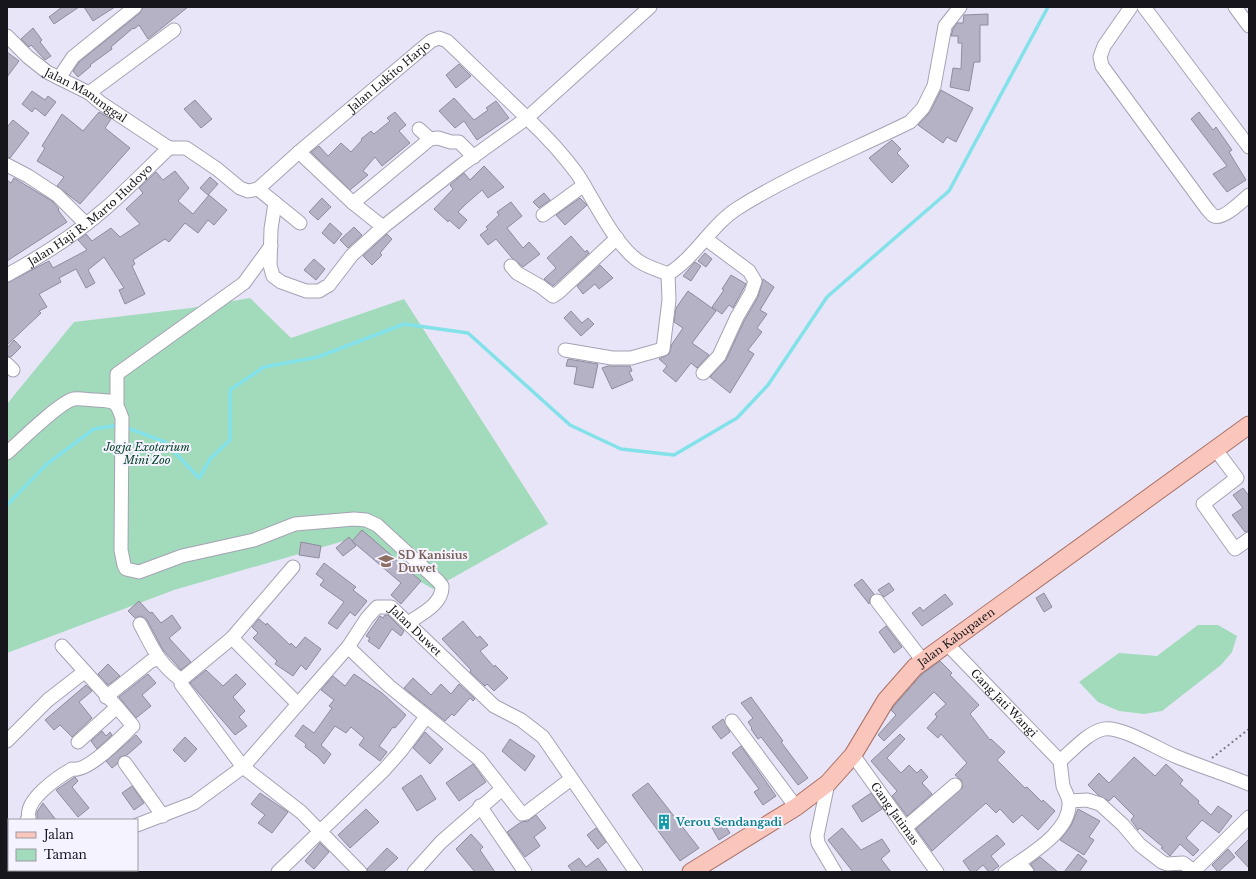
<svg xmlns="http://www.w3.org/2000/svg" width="1256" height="879" font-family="'Libre Baskerville',serif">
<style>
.green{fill:#a2dbbb}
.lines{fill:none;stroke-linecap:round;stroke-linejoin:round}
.stream{stroke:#82e1e9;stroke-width:3.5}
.building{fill:#b5b2c5;stroke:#8f8c9e}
.minor-casing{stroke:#a5a2b4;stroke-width:15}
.major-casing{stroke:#a87066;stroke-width:19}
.path{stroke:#7b7985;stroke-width:2;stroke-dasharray:2 3;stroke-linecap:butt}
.minor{stroke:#fff;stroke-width:13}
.major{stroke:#fac6bb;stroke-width:17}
.labels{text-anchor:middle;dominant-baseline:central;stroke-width:4;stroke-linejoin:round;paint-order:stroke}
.street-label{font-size:11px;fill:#17161c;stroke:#f5f3ff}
.park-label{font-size:11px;font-style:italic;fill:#0b452d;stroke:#f5f3ff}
.education-label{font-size:11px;font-weight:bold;fill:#785e54;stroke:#f5f3ff;text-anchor:start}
.culture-label{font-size:11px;font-weight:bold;fill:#0d838f;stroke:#f5f3ff;text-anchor:start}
</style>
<rect width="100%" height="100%" fill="#e8e5f8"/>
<g class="green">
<polygon points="250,298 291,338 404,299 548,524 433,589 347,540 174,590 7,653 7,404 74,322 191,308"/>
<polygon points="1198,625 1218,625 1237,636 1232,652 1221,665 1162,711 1144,714 1119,711 1098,702 1079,682 1119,653 1157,656"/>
</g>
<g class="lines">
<g class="stream">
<polyline points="125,427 165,442 199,478 211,458 230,440 230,390 264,367 318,357 404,324 468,333 570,425 621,449 674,455 737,418 768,385 827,297 949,191 1048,7"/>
<polyline points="7,505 47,464 94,429 119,425"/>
</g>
</g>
<g class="building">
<polygon points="62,7 79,7 54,24 49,17"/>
<polygon points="84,7 115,7 93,21"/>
<polygon points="143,7 188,7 148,39 139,25 134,29 133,28 111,47 112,49 90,65 91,66 78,77 73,71 79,62 140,13"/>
<polygon points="988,14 988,25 980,25 980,62 974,62 969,91 950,87 953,68 961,69 962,43 958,43 958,36 951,36 953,29 957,23 963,23 964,15"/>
<polygon points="33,28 42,40 40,42 51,56 45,60 31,45 29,47 21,39"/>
<polygon points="7,52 19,61 7,77"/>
<polygon points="459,64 471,76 456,88 446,75"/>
<polygon points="941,90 973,108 956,142 947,137 943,143 918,125 930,112"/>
<polygon points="32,91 45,100 48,96 56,102 45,116 35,108 32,112 22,104"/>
<polygon points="454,98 474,120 488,110 486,108 496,101 509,118 477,140 464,121 455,128 439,111"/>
<polygon points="195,100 212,119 201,128 184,109"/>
<polygon points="99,112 111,119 105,128 130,148 80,204 57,186 64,177 37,161 45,148 42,146 62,114 83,131"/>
<polygon points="395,112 406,125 399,131 410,143 382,166 375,157 363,171 368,175 350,190 311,152 319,146 328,156 341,143 351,152 362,140 361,139 371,131 374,134 390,121 387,118"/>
<polygon points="1199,112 1213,130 1216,127 1232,150 1229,152 1246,180 1227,192 1213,174 1227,166 1191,119"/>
<polygon points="13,120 29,133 10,158 7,157 7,127"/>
<polygon points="892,140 901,149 897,153 909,166 892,183 869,158"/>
<polygon points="484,166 504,187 488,198 482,190 466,204 458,212 467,220 459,229 449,220 448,222 434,209 453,189 450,185 464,173 470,180"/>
<polygon points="175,171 189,188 178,201 193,214 209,195 227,210 214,225 208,220 198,233 185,223 169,242 165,239 133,260 135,264 132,266 145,294 125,304 119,290 124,288 104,257 88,270 95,283 86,288 76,269 59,278 61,282 39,294 47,307 39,311 41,313 7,345 7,283 49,261 53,268 87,250 78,240 86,234 92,241 111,228 120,237 140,224 126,209 143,193 139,188 156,172 163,180"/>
<polygon points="210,177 218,184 208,195 200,188"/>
<polygon points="14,178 52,201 59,209 58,210 67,222 7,261 7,180 11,183"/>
<polygon points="544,193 550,200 539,208 533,202"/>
<polygon points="322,198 331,207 318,220 309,212"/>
<polygon points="580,198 587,205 565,225 556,215"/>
<polygon points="511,202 522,216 507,228 523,248 529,242 540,254 523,267 512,258 496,239 488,245 480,235 488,229 486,227 499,215 497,212"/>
<polygon points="330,223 342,234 334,244 322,233"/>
<polygon points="354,227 362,235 348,248 340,240"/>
<polygon points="387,234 392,239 380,253 382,255 372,265 363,256"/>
<polygon points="571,236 585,252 587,250 589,253 553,286 544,279 556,268 547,258"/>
<polygon points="705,253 712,259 706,267 698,261"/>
<polygon points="314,259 325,269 316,280 304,270"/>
<polygon points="695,262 701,266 691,281 683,276"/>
<polygon points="600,265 613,278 599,289 595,284 583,294 577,286"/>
<polygon points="731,275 746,284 733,308 729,305 722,314 712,307 724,290 722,289"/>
<polygon points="763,279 774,287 760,310 767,314 757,328 762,332 748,350 754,354 730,393 710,377 726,360 744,321 758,297"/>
<polygon points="688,291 716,311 692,343 709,355 697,368 691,363 676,382 663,371 667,366 659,359 669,354 672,344 683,328 674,322 676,308"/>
<polygon points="571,311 582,323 588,318 594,324 581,336 564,318"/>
<polygon points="14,340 21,347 11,357 7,356 7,348"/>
<polygon points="568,359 598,364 593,388 574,384 577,367 566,366"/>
<polygon points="608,366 630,366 632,371 629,372 633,380 612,389 602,368"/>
<polygon points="1243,488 1249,496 1249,531 1245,532 1232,515 1243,508 1233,495"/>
<polygon points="362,530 421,581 401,604 391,595 401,583 352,541"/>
<polygon points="349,537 356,546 343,556 336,548"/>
<polygon points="301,542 321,546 319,558 299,555"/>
<polygon points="324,563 356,587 353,590 367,601 355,616 350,612 337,629 328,623 344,602 320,585 324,580 316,574"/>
<polygon points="862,579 874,594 870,598 869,604 854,585"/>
<polygon points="889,583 894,590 884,597 878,590"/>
<polygon points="1044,593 1052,607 1044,612 1036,598"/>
<polygon points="945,594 953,604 922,626 912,613 920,607 923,611"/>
<polygon points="139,601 150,613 152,612 161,623 172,615 181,628 169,638 191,662 181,670 163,650 147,620 141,616 135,618 128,611"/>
<polygon points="385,615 388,615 404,631 401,636 392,629 379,649 368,641 370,638 366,636 380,616 383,618"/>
<polygon points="259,619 266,625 267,623 290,645 291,643 296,648 305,637 321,649 306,670 301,665 293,676 275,664 277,661 253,638 258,633 252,627"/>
<polygon points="463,621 477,638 480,636 488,645 480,651 494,667 495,665 508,678 494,691 487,684 485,686 470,672 471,670 442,639"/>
<polygon points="886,626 902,647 894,653 879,632"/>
<polygon points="940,661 952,673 950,675 979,705 970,714 990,740 991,739 1005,752 997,760 1025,788 1027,787 1042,802 1043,800 1055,811 1038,830 1022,815 1013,823 1000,809 996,813 986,803 932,851 916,829 963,787 961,780 955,775 967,763 941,734 938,738 927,728 937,717 935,714 946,704 934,692 884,741 878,735 896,715 891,710 894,706 922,674"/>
<polygon points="108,664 120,676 108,685 98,674"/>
<polygon points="206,670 223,686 236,674 246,684 233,697 245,711 239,717 247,726 235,735 190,683"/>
<polygon points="148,674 156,683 142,695 151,706 136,718 119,697"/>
<polygon points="354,674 382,693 406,715 395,728 393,727 379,746 387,752 380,761 359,745 364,738 351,727 346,733 335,726 321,745 331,754 324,764 318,757 305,747 306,744 295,736 303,725 314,733 332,708 329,706 334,700 321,690 333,676 345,686"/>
<polygon points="413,678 431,695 441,684 451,694 459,684 475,699 473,701 470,698 454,716 452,714 445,721 404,688"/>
<polygon points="86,685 92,691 79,702 92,718 72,737 60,725 54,730 45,720"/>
<polygon points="751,697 783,741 781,742 808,778 798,785 761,737 758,739 751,729 752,728 748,722 753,718 741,703"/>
<polygon points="723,719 730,732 721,739 712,727"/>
<polygon points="102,731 106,736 110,732 112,735 97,749 91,741"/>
<polygon points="425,732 443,749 430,764 413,748"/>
<polygon points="900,734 905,739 887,758 901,773 909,765 917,773 921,769 928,777 922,783 932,794 907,816 892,796 897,791 871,761"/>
<polygon points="136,735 142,742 127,755 120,757 117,764 112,768 106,761"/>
<polygon points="185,737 197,749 185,762 173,750"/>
<polygon points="510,739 535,756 525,771 502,751"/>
<polygon points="741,746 776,796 763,805 754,792 759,789 732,753"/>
<polygon points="1134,757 1155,776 1166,764 1183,780 1180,784 1199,801 1198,803 1211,815 1218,806 1232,816 1219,833 1202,820 1186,838 1199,850 1193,856 1180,844 1170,856 1161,848 1163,847 1140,828 1138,830 1131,820 1134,816 1114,796 1109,801 1098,795 1088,785 1099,773 1109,783"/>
<polygon points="473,764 486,782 459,801 446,783"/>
<polygon points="421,775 436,799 417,811 402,788"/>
<polygon points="75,777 78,781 72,787 89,808 78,817 56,790"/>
<polygon points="648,783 699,848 680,861 632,795"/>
<polygon points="132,786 144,803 134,810 122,793"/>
<polygon points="260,793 288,812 272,833 258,823 265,815 251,804"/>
<polygon points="871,793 882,809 862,822 852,806"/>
<polygon points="43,803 56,820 37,820 37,812"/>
<polygon points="366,809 379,822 350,848 338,835"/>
<polygon points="1078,809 1100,821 1089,837 1094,840 1084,855 1060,840 1071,826"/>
<polygon points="536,815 546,828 534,837 540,846 525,857 507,832 521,822 528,821"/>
<polygon points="723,822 730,833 719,840 712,828"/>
<polygon points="596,828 606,842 598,849 587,835"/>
<polygon points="842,828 861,850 882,839 890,851 881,859 891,872 853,872 828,840"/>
<polygon points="471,834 483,847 480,850 495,872 475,872 456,849"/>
<polygon points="997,835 1005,844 991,856 999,866 991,872 989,872 983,865 975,872 971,872 963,861"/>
<polygon points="1249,839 1249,868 1235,853"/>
<polygon points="320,843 329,852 314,869 305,861"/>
<polygon points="387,848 398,858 383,872 368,872 367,869"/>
<polygon points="1228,849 1235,857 1218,872 1212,865"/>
<polygon points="1078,854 1087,861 1079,872 1064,872"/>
<polygon points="1040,857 1058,872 1035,872 1031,864"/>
<polygon points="579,858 586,867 598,858 608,872 573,872 568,866"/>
</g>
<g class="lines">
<defs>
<g id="minor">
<path d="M1131,7L1104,46L1100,57L1102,66L1207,209C1209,211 1212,215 1214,216C1223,220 1242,201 1249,195"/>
<polyline points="1144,7 1249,147"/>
<polyline points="1235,7 1249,26"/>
<path id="s1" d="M7,36L28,57L47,72L89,93L101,103L169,148"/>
<polyline points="59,78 73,57 135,7"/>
<polyline points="89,93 174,30"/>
<polyline points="419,129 430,139 438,138 451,142 459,142 474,157"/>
<path id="s2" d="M169,148H186L217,169L240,188L248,191L258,189L299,152L431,41L439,38L447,41L527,118L650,7"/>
<polyline points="299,152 353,203 383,227"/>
<polyline points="7,165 28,176 57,195 86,224"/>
<polyline points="258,189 300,223"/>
<path d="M275,203L271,229L270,265L273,276L281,282L306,291H319L329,285L352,255L383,227L463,164L527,118C546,136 563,154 578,175C594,200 615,246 640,262C648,267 658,270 668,274C696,257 711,225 738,208C792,174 853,150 910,122L923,108L934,86L945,26L960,7"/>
<polyline points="353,203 430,139"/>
<polyline points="543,215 584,185"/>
<polyline points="511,266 517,273 540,286 553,296 559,292 617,238"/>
<path id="s3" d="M7,275C42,256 76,234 106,208C128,189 148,168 169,148"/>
<polyline points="565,350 612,358 631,358 663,349 669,300 668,274"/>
<polyline points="7,364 13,370"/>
<polyline points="703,373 719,356 737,317 751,293 755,281 749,271 706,239"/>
<polyline points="117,405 117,374 244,283 271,246"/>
<polyline points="1216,450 1237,478 1203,504 1235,549 1249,539"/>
<path d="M7,453C19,442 61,401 74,399C80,398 89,400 96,400C114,401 116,400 122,418L121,550L124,565L126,569L139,572L182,556L254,540L295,524L354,519L366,520L377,525L438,581L442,586C443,604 421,614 408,623"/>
<polyline points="877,601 923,661"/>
<path d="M140,624C153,648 158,663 181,680V684L243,767L301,812L360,872"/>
<polyline points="232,638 298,704"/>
<path id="s4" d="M947,644L1060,761"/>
<polyline points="62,646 117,707 78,742"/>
<polyline points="348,647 389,686 479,759 522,814 526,813 571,779"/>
<polyline points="181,680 232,638 293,567"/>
<polyline points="106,697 151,661 159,659"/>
<polyline points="732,721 796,807"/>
<polyline points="7,741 48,700 84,672"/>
<path id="s5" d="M853,755L937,872"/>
<path d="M1060,761C1072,751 1088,732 1104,729C1121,726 1158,749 1175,756C1199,766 1225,774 1249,784"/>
<polyline points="125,763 163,816"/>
<polyline points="828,783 817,836 818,843 835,872"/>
<polyline points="1069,801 1087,800 1100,804 1123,825 1140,845 1162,862 1167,864 1183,863 1195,872"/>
<polyline points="480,806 525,872"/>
<path d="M27,820L29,818C24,800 58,777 72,769C88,773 121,737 133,726L117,707"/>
<path id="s6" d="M137,825L194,803L243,767L348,647L367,618L377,607H391L494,706L521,720L543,737L636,872"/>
<polyline points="905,828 955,785"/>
<polyline points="7,835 9,834"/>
<polyline points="1019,863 1027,872"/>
<polyline points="95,870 97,872"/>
<polyline points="1194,871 1249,817"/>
<polyline points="48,872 51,870"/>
<polyline points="278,872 384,770 400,752 426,717"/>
<polyline points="414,872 441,842 502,789"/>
<path d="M1005,872C1027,856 1072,832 1069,801C1068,796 1065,791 1063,786C1062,778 1061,770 1060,761"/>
</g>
<g id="major">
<path id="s7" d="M691,872L796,807L828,783L853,755L886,700L915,667L1249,425"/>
</g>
</defs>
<use href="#minor" class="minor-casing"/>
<use href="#major" class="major-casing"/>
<polyline class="path" points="1212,758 1249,729"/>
<use href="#minor" class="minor"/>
<use href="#major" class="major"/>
</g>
<defs>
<symbol id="school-bare" viewBox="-9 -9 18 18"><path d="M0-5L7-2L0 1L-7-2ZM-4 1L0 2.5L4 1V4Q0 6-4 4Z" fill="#8d6e63" stroke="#f5f3ff" stroke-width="2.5" paint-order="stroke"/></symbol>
<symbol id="building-bare" viewBox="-9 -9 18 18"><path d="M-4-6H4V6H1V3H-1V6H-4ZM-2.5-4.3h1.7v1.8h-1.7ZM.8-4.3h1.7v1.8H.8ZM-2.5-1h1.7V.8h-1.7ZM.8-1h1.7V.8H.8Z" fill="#0f9aa8" stroke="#f5f3ff" stroke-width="2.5" paint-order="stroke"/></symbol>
</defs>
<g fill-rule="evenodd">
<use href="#school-bare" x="375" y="550" width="22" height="22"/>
<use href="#building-bare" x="653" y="811" width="22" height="22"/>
</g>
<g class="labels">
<g class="street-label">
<text stroke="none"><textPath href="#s2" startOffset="276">Jalan Lukito Harjo</textPath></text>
<text stroke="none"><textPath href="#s1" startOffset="99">Jalan Manunggal</textPath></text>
<text stroke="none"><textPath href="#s3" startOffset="103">Jalan Haji R. Marto Hudoyo</textPath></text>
<text stroke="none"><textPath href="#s6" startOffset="379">Jalan Duwet</textPath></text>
<text stroke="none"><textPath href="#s7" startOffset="360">Jalan Kabupaten</textPath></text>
<text stroke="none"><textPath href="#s4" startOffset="82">Gang Jati Wangi</textPath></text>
<text stroke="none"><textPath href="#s5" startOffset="72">Gang Jatimas</textPath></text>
</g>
<g class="park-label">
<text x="147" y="447">Jogja Exotarium<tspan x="147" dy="13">Mini Zoo</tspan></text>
</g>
<g class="education-label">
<text x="398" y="555">SD Kanisius<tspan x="398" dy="13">Duwet</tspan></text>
</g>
<g class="culture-label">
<text x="676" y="822">Verou Sendangadi</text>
</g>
</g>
<rect width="1256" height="879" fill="none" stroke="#17161c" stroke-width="16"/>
<rect x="8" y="819" width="130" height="52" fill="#f5f3ff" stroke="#9c9ba4"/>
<rect x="16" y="832" width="20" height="6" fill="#fac6bb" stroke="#9c9ba4"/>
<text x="44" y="839" font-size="12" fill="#17161c">Jalan</text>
<rect x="16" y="849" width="20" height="12" fill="#a2dbbb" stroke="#9c9ba4"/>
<text x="44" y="859" font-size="12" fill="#17161c">Taman</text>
</svg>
